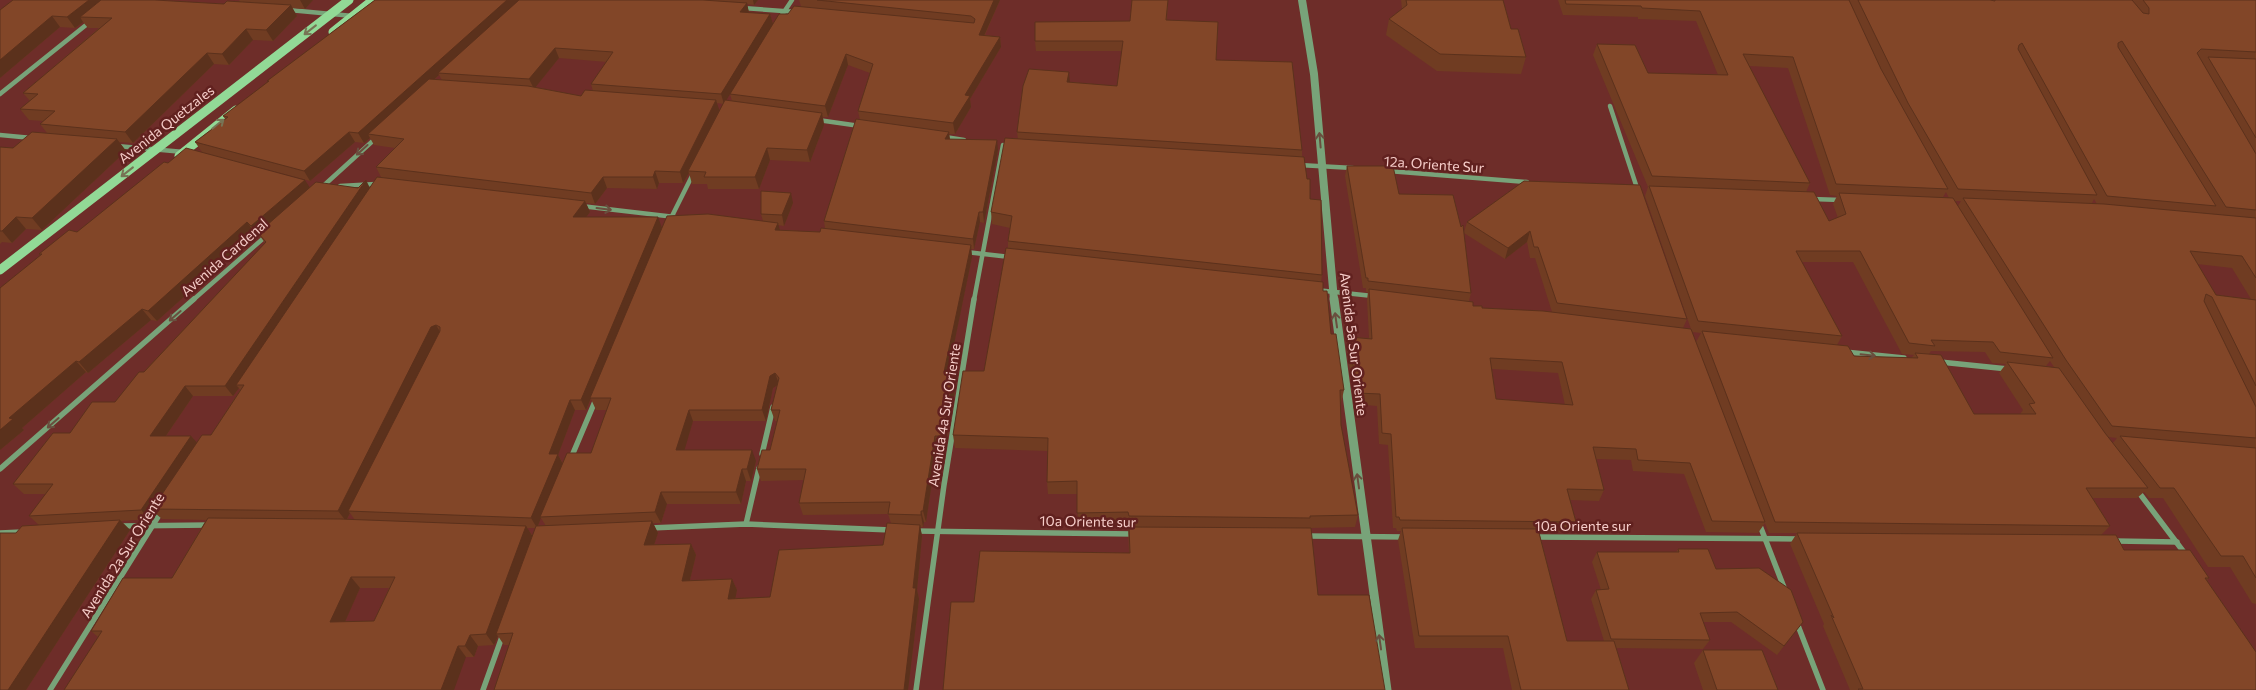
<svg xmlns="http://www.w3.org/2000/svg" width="2256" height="690" font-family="Commissioner,sans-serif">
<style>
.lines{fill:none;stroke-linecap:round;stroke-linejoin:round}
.minor-far1{stroke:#78a379;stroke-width:4.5}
.minor{stroke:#78a379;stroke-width:5.5}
.tertiary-far1{stroke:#78a379;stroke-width:8}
.tertiary{stroke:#78a379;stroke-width:9}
.secondary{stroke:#92d996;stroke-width:9}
.wall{fill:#703c22;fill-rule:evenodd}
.shaded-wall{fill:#5b311c}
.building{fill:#824628;stroke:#5b311c;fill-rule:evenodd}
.oneway{stroke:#777455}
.oneway2{stroke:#694e3e}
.labels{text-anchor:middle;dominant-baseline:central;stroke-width:5;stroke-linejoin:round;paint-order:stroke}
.street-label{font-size:14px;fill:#f6cdc9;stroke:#61211f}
</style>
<rect width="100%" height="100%" fill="#6e2d29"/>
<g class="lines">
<g class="minor-far1">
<polyline points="743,8 797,12"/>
<polyline points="289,10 353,16"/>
<polyline points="780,18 792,0"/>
<polyline points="0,94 91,21"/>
<polyline points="1610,106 1638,191"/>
<polyline points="818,120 860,126"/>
<polyline points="0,135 32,138"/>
<polyline points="945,137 964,140"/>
<polyline points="117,146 184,152"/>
<polyline points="1299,165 1353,168"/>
<polyline points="1388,171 1527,182"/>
<polyline points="340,186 376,184"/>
<polyline points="321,188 376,138"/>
<polyline points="1812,199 1841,200"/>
<polyline points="581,206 675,217"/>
<polyline points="671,218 693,174"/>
<polyline points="966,252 1010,257"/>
<polyline points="1316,290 1373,296"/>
<polyline points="193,300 266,236"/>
<polyline points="974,300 1003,145"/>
</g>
<g class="minor">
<polyline points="1845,352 1904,358"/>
<polyline points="1940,362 2008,369"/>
<polyline points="762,454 773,407"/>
<polyline points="571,458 596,399"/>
<polyline points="0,469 194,299"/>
<polyline points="2137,490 2186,555"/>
<polyline points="1759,523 1785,590"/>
<polyline points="746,524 759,468"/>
<polyline points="120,526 209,525"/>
<polyline points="650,528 746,524 891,530"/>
<polyline points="915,531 1134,534"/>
<polyline points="0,533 22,532"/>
<polyline points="1307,536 1406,537"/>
<polyline points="1535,537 1799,539"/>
<polyline points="2115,541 2177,542"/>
<polyline points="1797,623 1823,690"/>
<polyline points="50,690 161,512"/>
<polyline points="483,690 503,634"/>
<polyline points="916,690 944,485 974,299"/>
</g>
<polyline class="tertiary-far1" points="1302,0 1314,74 1334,300"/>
<polyline class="tertiary" points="1334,299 1387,690"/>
<g class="secondary">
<polyline points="333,32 373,0"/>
<polyline points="179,156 236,110"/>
<polyline points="0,270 349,0"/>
</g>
</g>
<g class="wall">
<polygon points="239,0 313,0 305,9 292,8 297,16 273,41 253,40 229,65 214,64 133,143 119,142 126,151 42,230 26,229 12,243 2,242 0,244 0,147 13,148 47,133 40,124 44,121 29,120 20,109 30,101 23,93 99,28 88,28 83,22 75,28 60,27 0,78 0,10 224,4 240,2"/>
<path d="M375,0H758L754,5L747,4L749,13L770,14L773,24L801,6L799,0H1000L985,35L1000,37L1001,47L970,99L971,107L955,134H949L950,139L998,150L984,223L980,222L974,249H971L972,257L948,372L956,384L945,448H937L926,522H924L923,527H920L922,536L917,590L919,599L908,690H494L509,645H504L498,636L494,645L478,646L474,657H466L98,637L91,631L172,578L206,520L162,519L155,513L150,519L121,521L130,530L26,690H0L16,533L39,525L29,516L46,494H24L13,484L70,433L115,402L265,243L260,236L259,237L255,233L157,321L151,320L88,373L86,372L22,428L24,430L0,450V288L41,256L39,254L77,232L168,163L202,152L195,142L225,119L223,116L268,82L267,81ZM559,58L607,62L591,84L593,91L581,96L535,87ZM848,65L870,73L858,111L860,120L824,221L825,228L820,232L780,230L778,225L784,226L793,203L761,214L763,221L662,228L586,217L590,212L586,203L595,204L607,188L657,189L659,183H683L689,173L692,184H707L708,189H759L770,160L810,162L824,125L823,117H828ZM439,75L442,80L435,79ZM730,94L732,101L726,100ZM717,103L723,104L719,111ZM370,138L374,145L395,148L376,167L381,177L370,187L310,188L258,167L310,181L355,142L364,143ZM777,385L771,410L775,421H777L770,450L757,469L761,481L804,480L799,503L803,515L888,514L891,523L883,545L770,597L735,598L737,590L732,579L690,580L696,555L691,544L654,545L658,533L653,523H661L667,504H741L746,481H751L756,461L684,450L693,421H766L773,388ZM239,388L240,390L211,435L197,443L191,436H166L193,396H233ZM591,399L596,410H607L591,453L563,463L558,455L575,410H586ZM350,513L355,520H347ZM541,518L546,526H538ZM527,528H536L533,536ZM360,588H389L374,621H345Z"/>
<polygon points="1132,0 1168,0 1167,20 1216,60 1302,150 1302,156 1310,199 1322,275 1321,282 1331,334 1344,390 1341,403 1341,425 1358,515 1355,527 1311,528 974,602 1129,553 1128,525 1078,526 1077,494 1048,494 1047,482 1048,451 955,448 953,435 984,371 1008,248 1008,241 1010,228 992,224 991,212 1018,139 1017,132 1070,82 1117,86 1122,51 1036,51 1035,41 1130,21"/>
<polygon points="1401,0 1503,0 1511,29 1526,57 1521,74 1437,71 1386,35 1389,19 1402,9"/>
<path d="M1558,0H2256V604L2252,603L2230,567H2208L2163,498H2149L2144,492L2137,498H2093L2110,526L2101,535L2124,550L2209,578L2207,580L2256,690H1850L1823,626L1824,624L1790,544L1797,533H1769L1765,523L1758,533L1706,532L1684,474L1633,471L1631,460L1596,459L1604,490L1599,501L1570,500L1576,522L1571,532H1539L1567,641H1604L1591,599L1596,590H1601L1592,562L1597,552H1676L1678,549L1716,569L1803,622L1777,655L1731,622H1703L1710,640L1703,649L1616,648L1629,690H1512L1503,648H1415L1398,540L1401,531H1397L1396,528H1393L1388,445L1379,444L1377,406L1355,404L1347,348L1349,337L1369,338L1367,300L1368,292H1366V288H1363L1345,176L1347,166L1461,227L1464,232L1467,222L1524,181L1687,319L1683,328L1696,342L1701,333L1692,332L1645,196L1648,187L1593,55L1597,44L1648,73L1718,75L1696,21L1638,19V17L1563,15ZM1749,66L1788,68L1830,195L1837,196L1833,204L1838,218L1829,221L1806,192L1810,183ZM1946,192L1949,198L1943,197ZM2094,199L2097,204L2092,203ZM1955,201H1961L1958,206ZM1464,233L1505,259L1527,242L1530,258H1535L1552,312L1482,308L1473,306L1469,301L1471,293ZM1801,262H1853L1902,354L1914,355L1911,358L1854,356L1837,345L1842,336ZM2197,264L2232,268L2251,299L2216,295ZM1931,351L1985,352L1992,363L2006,364L1999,373L2023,410L2020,414H1974L1929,354ZM2050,361L2054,367L2046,366ZM1492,369L1558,373L1565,405L1496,399ZM2108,437L2117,438L2113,443Z"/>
<polygon points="1703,650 1778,690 1703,690 1694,663"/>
</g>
<g class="shaded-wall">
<polygon points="89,0 111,0 80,17 83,22 75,28 67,17"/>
<polygon points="300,0 313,0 305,9"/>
<polygon points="507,0 522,0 438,73 439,75 374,134 368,134 370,138 364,143 358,133"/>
<polygon points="753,0 758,0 754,5"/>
<polygon points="994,0 1000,0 980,45 979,35"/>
<polygon points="747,3 749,13 740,12"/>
<polygon points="291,5 297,16 273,41 266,30"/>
<polygon points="770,14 773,24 724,104 721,94"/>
<polygon points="52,16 60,27 0,78 0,60"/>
<polygon points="246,29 253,40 229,65 222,54"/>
<polygon points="1000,37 1001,47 970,99 971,107 955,134 953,123 965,95"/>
<polygon points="555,48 559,58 534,89 529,79"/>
<polygon points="207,53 214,64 133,143 125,132"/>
<polygon points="846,54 848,65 828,117 825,106"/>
<polygon points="1069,72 1070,83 1067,82"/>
<polygon points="716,100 720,112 688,171 689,173 683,183 680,172"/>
<polygon points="822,113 824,125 810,162 807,150"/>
<polygon points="349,132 355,142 310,181 304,171"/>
<polygon points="949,132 950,142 945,139"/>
<polygon points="117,139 126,151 42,230 32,218"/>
<polygon points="997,140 998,150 984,223 983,212"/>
<polygon points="767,148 770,160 759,189 755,177"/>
<polygon points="655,171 659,183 657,189 653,177"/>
<polygon points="603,177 607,188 595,204 591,193"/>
<polygon points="305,180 312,191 258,233 260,236 259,237 251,226"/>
<polygon points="366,180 371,190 236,385 239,388 233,396 225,386"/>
<polygon points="791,193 793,203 784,226 782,215"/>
<polygon points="585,201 590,212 578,228 573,217"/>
<polygon points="979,212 980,222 974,249 973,239"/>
<polygon points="16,217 26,229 12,243 2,231"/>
<polygon points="658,217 662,228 586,410 581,400"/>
<polygon points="247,222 255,233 157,321 148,311"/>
<polygon points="778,223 781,234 775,230"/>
<polygon points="1530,231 1527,242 1505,259 1508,248"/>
<polygon points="971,245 972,257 946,383 944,372"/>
<polygon points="142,309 151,320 88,373 79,362"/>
<polygon points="436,325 442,335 348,511 350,513 346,521 338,511 431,327"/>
<polygon points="76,361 86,372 22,428 24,430 0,450 0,430 9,418"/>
<polygon points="954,372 956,384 945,448 943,436"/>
<polygon points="775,373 779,384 773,388 766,421 762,410 770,376"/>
<polygon points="185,386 193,396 159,446 150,436"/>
<polygon points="570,400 575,410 558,455 563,464 540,517 541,518 537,528 531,518 549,454"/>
<polygon points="689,410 693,421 681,462 676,450"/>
<polygon points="191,436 200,446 152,509 155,513 150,519 141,510"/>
<polygon points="935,436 937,448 926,522 923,511"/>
<polygon points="752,450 756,461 751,481 747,469"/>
<polygon points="742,469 746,481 741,504 736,492"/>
<polygon points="661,492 667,504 661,523 655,512"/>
<polygon points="921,511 924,522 923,527 921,515"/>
<polygon points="120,520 130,530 26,690 8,690"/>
<polygon points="652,521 658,533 650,557 644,545"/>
<polygon points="920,525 922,536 917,590 919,599 908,690 904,690 913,588"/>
<polygon points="526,526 533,537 496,634 498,636 494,645 486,634"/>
<polygon points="691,544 696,555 687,592 682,581"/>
<polygon points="351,577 360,588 340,633 330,622"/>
<polygon points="732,579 737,590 733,610 728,599"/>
<polygon points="470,635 478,646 474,657 465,646"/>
<polygon points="458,646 466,657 454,690 441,690"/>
</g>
<g class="building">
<polygon points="13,0 89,0 67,17 52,16 0,60 0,10"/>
<polygon points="101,0 155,0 224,4 227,1 291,5 266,30 246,29 222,54 207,53 125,132 40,124 55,111 20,109 38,94 23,93 112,18 80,17"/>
<polygon points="375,0 507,0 358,133 349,132 304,171 195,142 228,117 223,116 269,81 267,81"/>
<polygon points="519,0 703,0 747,3 740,12 770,14 721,94 591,84 613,52 555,48 529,79 438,73"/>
<polygon points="817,0 994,0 979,35 1000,37 965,95 970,96 953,123 858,111 873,64 846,54 825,106 730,94 779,14 788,14 794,6 974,23 975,19 971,16"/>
<polygon points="1132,0 1168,0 1166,20 1218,22 1216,60 1292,62 1302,150 1017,132 1023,86 1029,69 1069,72 1067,82 1117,86 1123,41 1035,41 1035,22 1130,21"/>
<polygon points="1406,0 1503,0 1511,29 1518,29 1526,57 1440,54 1389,19 1407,5"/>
<polygon points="1565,0 1849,0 1881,69 1948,189 1836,184 1793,57 1743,54 1810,183 1652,176 1597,44 1635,45 1648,73 1728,75 1700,11 1642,8 1641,6 1566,4"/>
<polygon points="1858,0 1990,0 1995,1 1995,0 2132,0 2143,13 2149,14 2149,8 2143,0 2256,0 2256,52 2201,49 2197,53 2256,154 2256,210 2226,207 2122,41 2118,43 2118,47 2216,206 2107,196 2022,43 2019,45 2018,49 2097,195 1958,189 1908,103"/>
<polygon points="2208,57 2256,59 2256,138"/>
<polygon points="429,79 528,86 581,96 585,90 716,100 680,172 655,171 653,177 603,177 591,193 376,167 404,139 368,134"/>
<polygon points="725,100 822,113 807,150 767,148 755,177 704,177 706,172 688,171"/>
<polygon points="856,119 949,132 945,139 997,140 983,212 979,212 973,239 824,221"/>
<polygon points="32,132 117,139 32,218 16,217 2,231 0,231 0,147 13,148"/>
<polygon points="1005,138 1304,157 1307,179 1310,179 1310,199 1321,200 1322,275 1008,241 1012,216 991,212"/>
<polygon points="186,148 305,180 251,226 247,222 148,311 142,309 79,362 76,361 9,418 13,419 0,430 0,288 42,254 39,254 69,230 77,232 164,162 168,163"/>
<polygon points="1347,166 1393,166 1399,194 1453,195 1461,227 1463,225 1471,293 1368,281 1368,278 1366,278"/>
<polygon points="377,177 585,201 573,217 658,217 581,400 570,400 549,454 558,454 531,518 348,511 440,331 440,327 436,325 431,327 338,511 152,509 202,435 211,435 244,385 236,385"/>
<polygon points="366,180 225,386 185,386 150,436 191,436 141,510 29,516 53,484 13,484 53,433 70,433 92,402 115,402 139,372 144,372 266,242 258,233 316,182 358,188"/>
<polygon points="1524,181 1640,185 1687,319 1557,303 1538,247 1534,247 1530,231 1508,248 1467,222"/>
<polygon points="1649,186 1814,192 1829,221 1846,214 1839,193 1953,198 2053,358 2000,352 1993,342 1931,340 1935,346 1909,343 1860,251 1796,251 1842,336 1698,321"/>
<polygon points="761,191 791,193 782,215 761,214"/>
<polygon points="1963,198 2104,204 2256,218 2256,278 2242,256 2190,251 2216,295 2256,300 2256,386 2212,297 2206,294 2204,301 2256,407 2256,438 2112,426 2066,360"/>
<polygon points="708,214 778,223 775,230 820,232 821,228 971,245 944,372 954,372 943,436 935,436 923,511 921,511 921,515 888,514 890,502 799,503 806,469 757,469 762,450 770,450 780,410 771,410 779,378 775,373 770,376 762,410 689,410 676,450 752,450 747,469 742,469 736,492 661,492 655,512 540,517 567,453 591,453 611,398 590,398 667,216"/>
<polygon points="1006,248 1323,282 1323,291 1327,291 1331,334 1336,334 1344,390 1340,390 1341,425 1358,515 1310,516 1310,518 1129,516 1128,512 1077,513 1077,481 1047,482 1048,438 953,435 963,371 984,371"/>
<path d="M1369,289L1473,302V306H1482V308L1543,311L1691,329L1765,522L1712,521L1690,463L1638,460L1636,449L1593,447L1604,490L1567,489L1576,522L1400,520L1399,517H1396L1391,434L1382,433L1380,394L1357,393L1349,337L1372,339ZM1490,358L1562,362L1573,405L1496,399Z"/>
<polygon points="1702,331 1848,346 1854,356 1918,358 1915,353 1941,355 1974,414 2036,414 2029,404 2035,403 2007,362 2059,368 2105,433 2148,488 2086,488 2110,526 1775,522"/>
<polygon points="2120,436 2256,448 2256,578 2243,556 2221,556 2174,488 2160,488"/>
<path d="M208,518L340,519L526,526L486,634L470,635L465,646H458L441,690H64L102,631H91L123,578H172ZM351,577H395L374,621L330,622Z"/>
<polygon points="120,520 8,690 0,690 0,533 16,533 22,526"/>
<polygon points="652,521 644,545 691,544 682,581 732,579 728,599 770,597 779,550 883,545 887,523 920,525 913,588 916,588 904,690 494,690 513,633 496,634 536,526"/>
<polygon points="1129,527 1311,528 1318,595 1369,595 1385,690 943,690 951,602 974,602 980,551 1130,553"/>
<polygon points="1402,528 1538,529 1567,641 1614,641 1629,690 1521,690 1508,636 1419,636"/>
<polygon points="1797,533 2116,535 2124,550 2190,550 2209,578 2205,578 2256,652 2256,690 1859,690 1858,689 1863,689 1831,615 1834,618"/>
<polygon points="1678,549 1708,549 1716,569 1759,568 1791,590 1803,622 1784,646 1737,612 1700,613 1710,640 1611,639 1596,590 1609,589 1597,552 1679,552"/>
<polygon points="1703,650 1762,650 1778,690 1717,690"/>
</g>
<defs><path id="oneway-shaft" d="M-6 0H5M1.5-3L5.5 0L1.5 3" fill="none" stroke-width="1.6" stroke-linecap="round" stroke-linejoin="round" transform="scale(1.25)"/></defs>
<g class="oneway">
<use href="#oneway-shaft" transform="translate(310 30) rotate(142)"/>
<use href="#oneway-shaft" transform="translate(218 124) rotate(-39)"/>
<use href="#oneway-shaft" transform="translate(127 172) rotate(142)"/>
</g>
<g class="oneway2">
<use href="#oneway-shaft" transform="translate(1320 140) rotate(-95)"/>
<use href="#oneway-shaft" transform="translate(362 150) rotate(138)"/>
<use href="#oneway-shaft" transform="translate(604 209) rotate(7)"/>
<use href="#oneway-shaft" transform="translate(175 316) rotate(139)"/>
<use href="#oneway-shaft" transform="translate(1336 320) rotate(-98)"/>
<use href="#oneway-shaft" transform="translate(1868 355) rotate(6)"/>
<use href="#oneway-shaft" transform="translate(53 423) rotate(139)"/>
<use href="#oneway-shaft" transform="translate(1358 481) rotate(-98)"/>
<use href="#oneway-shaft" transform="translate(1380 642) rotate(-98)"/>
</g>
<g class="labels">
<g class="street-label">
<text transform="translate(166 124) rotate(-38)">Avenida Quetzales</text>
<text transform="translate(1434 164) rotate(4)">12a. Oriente Sur</text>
<text transform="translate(224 257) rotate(-41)">Avenida Cardenal</text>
<text transform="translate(1354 344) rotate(83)">Avenida 5a Sur Oriente</text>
<text transform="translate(944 415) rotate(-81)">Avenida 4a Sur Oriente</text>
<text transform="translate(1088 521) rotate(1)">10a Oriente sur</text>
<text x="1583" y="525">10a Oriente sur</text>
<text transform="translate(122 555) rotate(-58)">Avenida 2a Sur Oriente</text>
</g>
</g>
</svg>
